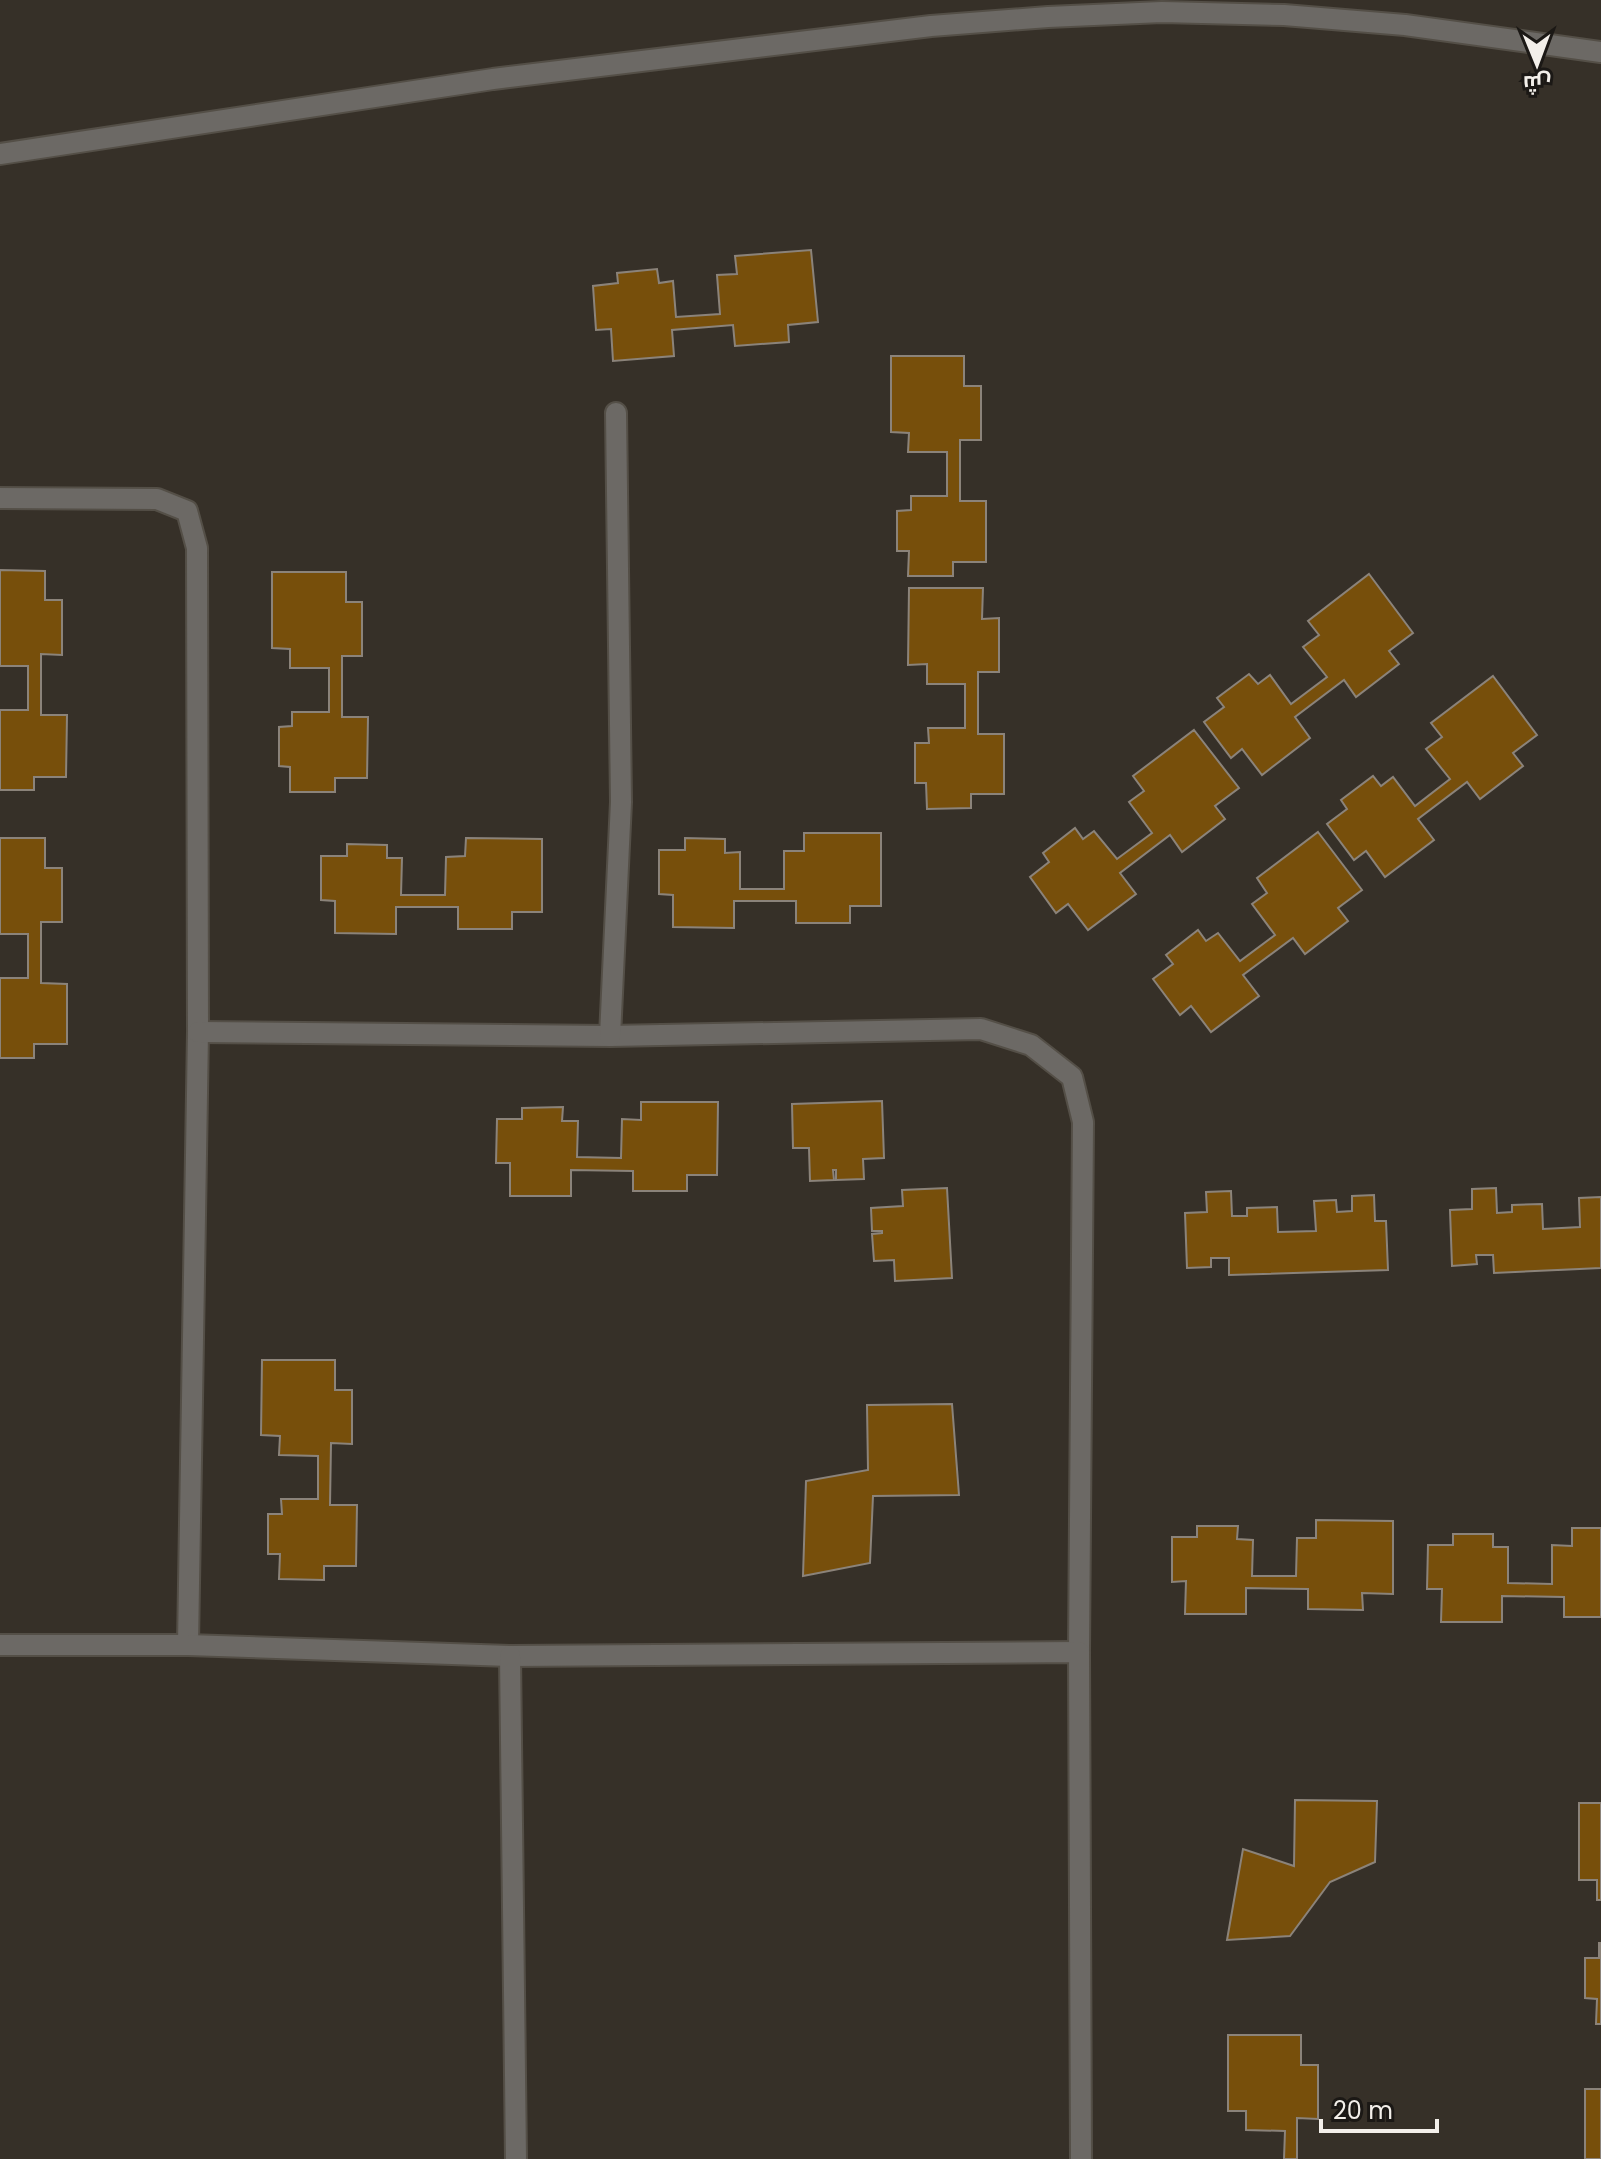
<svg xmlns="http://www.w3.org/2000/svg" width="1601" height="2159" font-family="Poppins,Cairo,sans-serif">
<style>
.building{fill:#774f0b;stroke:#8b837a;stroke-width:2}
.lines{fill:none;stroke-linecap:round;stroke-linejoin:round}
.minor-casing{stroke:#544f47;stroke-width:24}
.tertiary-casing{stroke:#544f47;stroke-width:24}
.minor{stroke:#6c6965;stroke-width:20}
.tertiary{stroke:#6c6965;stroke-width:20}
</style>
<rect width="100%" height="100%" fill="#363028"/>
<g class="building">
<polygon points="811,250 818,322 788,325 789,342 735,346 733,325 672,330 674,356 613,361 611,329 596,330 593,286 618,283 617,273 657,269 659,283 673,281 676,317 720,314 717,275 737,274 735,256"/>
<polygon points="891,356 964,356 964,386 981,386 981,440 960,440 960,501 986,501 986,562 953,562 953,576 908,576 909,551 897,551 897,511 911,510 911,496 947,496 947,452 908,452 909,433 891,432"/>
<polygon points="0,570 45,571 45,600 62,600 62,655 41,654 41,715 67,715 66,777 34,777 34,790 0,790 0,710 28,710 28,666 0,666"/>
<polygon points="272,572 346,572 346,602 362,602 362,656 342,656 342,717 368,717 367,778 335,778 335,792 290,792 290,767 279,766 279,727 292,726 292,712 329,712 329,668 290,668 290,649 272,648"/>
<polygon points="1369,574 1413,633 1389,651 1399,664 1356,697 1344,680 1295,717 1310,738 1262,775 1242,749 1231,758 1204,722 1224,707 1217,698 1249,674 1258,684 1270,675 1291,704 1327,677 1303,647 1319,635 1308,621"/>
<polygon points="909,588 983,588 982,619 999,618 999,672 978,672 978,734 1004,734 1004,794 971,794 971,808 927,809 926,783 915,783 915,743 929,743 928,728 965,728 965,684 927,684 927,664 908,665"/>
<polygon points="1493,676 1537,735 1513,753 1523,766 1480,799 1467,782 1418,819 1434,840 1385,877 1366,851 1354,860 1327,824 1347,809 1341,800 1373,776 1381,786 1393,777 1415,806 1450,779 1426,749 1442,737 1431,723"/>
<polygon points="1194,730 1239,788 1215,806 1225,819 1182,852 1170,835 1120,873 1136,894 1088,930 1068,904 1056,913 1030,877 1049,862 1043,853 1075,828 1083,839 1094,831 1117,859 1152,833 1129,802 1144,791 1133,776"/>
<polygon points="1318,832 1362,890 1338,908 1348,921 1305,954 1293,938 1243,975 1259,996 1211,1032 1191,1006 1180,1015 1153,979 1173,964 1166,955 1198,930 1206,941 1218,933 1240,961 1275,935 1252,904 1267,893 1257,878"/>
<polygon points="804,833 881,833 881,906 850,906 850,923 796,923 796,901 734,901 734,928 673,927 673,895 659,894 659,850 685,850 685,838 725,839 725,853 740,852 740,889 784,889 784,851 804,851"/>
<polygon points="0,838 45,838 45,868 62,868 62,922 41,922 41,983 67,984 67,1044 34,1044 34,1058 0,1058 0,978 28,978 28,934 0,934"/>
<polygon points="466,838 542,839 542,912 512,912 512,929 458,929 458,907 396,907 396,934 335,933 335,901 321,900 321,856 347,856 347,844 387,845 387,858 402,858 401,895 445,895 446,857 465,856"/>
<polygon points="882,1101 884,1158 863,1159 864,1179 836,1180 836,1170 833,1170 834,1180 810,1181 809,1148 793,1148 792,1104"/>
<polygon points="641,1102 718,1102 717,1175 687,1175 687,1191 633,1191 633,1171 571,1170 571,1196 510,1196 510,1163 496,1163 497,1119 522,1119 522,1108 563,1107 562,1121 578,1121 577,1157 621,1158 622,1119 641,1120"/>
<polygon points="947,1188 952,1278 895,1281 894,1260 874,1261 872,1234 882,1233 882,1231 872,1231 871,1208 903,1206 902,1190"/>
<polygon points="1496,1188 1497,1213 1512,1212 1512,1205 1542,1204 1543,1229 1580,1227 1579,1198 1601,1197 1601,1268 1494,1273 1493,1255 1476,1255 1477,1264 1452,1266 1450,1210 1472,1209 1472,1189"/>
<polygon points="1231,1191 1232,1216 1247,1216 1247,1208 1277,1207 1278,1232 1316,1231 1314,1201 1336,1200 1337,1212 1352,1211 1352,1196 1374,1195 1375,1221 1386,1221 1388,1270 1229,1275 1229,1258 1211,1258 1211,1267 1187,1268 1185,1213 1207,1212 1206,1192"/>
<polygon points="262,1360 335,1360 335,1390 352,1390 352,1444 331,1443 330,1505 357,1505 356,1566 324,1566 324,1580 279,1579 280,1554 268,1554 268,1514 282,1514 281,1499 318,1499 318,1456 279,1455 280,1436 261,1435"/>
<polygon points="952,1404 959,1495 873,1496 870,1563 803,1576 806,1481 868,1470 867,1405"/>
<polygon points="1316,1520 1393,1521 1393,1594 1362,1593 1363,1610 1308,1609 1308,1589 1246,1588 1246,1614 1185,1614 1186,1581 1172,1582 1172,1537 1197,1537 1197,1526 1238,1526 1237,1539 1253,1540 1252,1576 1296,1576 1297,1538 1316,1538"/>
<polygon points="1572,1528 1601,1528 1601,1617 1564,1617 1564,1597 1502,1596 1502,1622 1441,1622 1442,1589 1427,1589 1428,1545 1453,1545 1453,1534 1493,1534 1493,1547 1508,1547 1508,1583 1552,1584 1552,1545 1572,1546"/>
<polygon points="1295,1800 1377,1801 1375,1862 1330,1882 1290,1936 1227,1940 1243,1849 1294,1866"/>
<polygon points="1579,1803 1601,1803 1601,1900 1597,1900 1597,1880 1579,1880"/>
<polygon points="1599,1943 1601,1943 1601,2024 1596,2024 1597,1999 1585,1998 1585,1958 1599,1958"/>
<polygon points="1228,2035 1301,2035 1301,2065 1318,2065 1318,2119 1297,2118 1297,2159 1284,2159 1285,2131 1246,2130 1246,2111 1228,2111"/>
<rect x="1585" y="2089" width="16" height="70"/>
</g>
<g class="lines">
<defs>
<g id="minor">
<polyline points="0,498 157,499 187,511 197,548 198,1032 188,1645"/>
<polyline points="198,1032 610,1036 981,1029 1031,1045 1072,1077 1083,1122 1079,1652"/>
<polyline points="610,1036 621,802 616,413"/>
<polyline points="0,1645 188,1645 510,1656 1079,1652 1081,2159"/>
<polyline points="510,1656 516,2159"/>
</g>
<polyline id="tertiary" points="0,154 493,79 931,26 1048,17 1162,12 1284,15 1405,25 1601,52"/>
</defs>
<use href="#minor" class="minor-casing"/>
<use href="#tertiary" class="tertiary-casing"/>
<use href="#minor" class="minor"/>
<use href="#tertiary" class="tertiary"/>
</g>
<g transform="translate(1537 64) rotate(179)" stroke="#1b1815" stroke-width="6" paint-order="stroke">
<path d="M0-6L14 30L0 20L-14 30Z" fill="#f3efea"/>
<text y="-12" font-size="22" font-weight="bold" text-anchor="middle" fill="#f3efea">ش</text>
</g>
<path d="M1321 2119v12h116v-12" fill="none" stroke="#f3efea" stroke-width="4"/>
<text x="1333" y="2119" font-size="24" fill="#f3efea" stroke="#1b1815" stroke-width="6" paint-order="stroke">20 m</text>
</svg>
